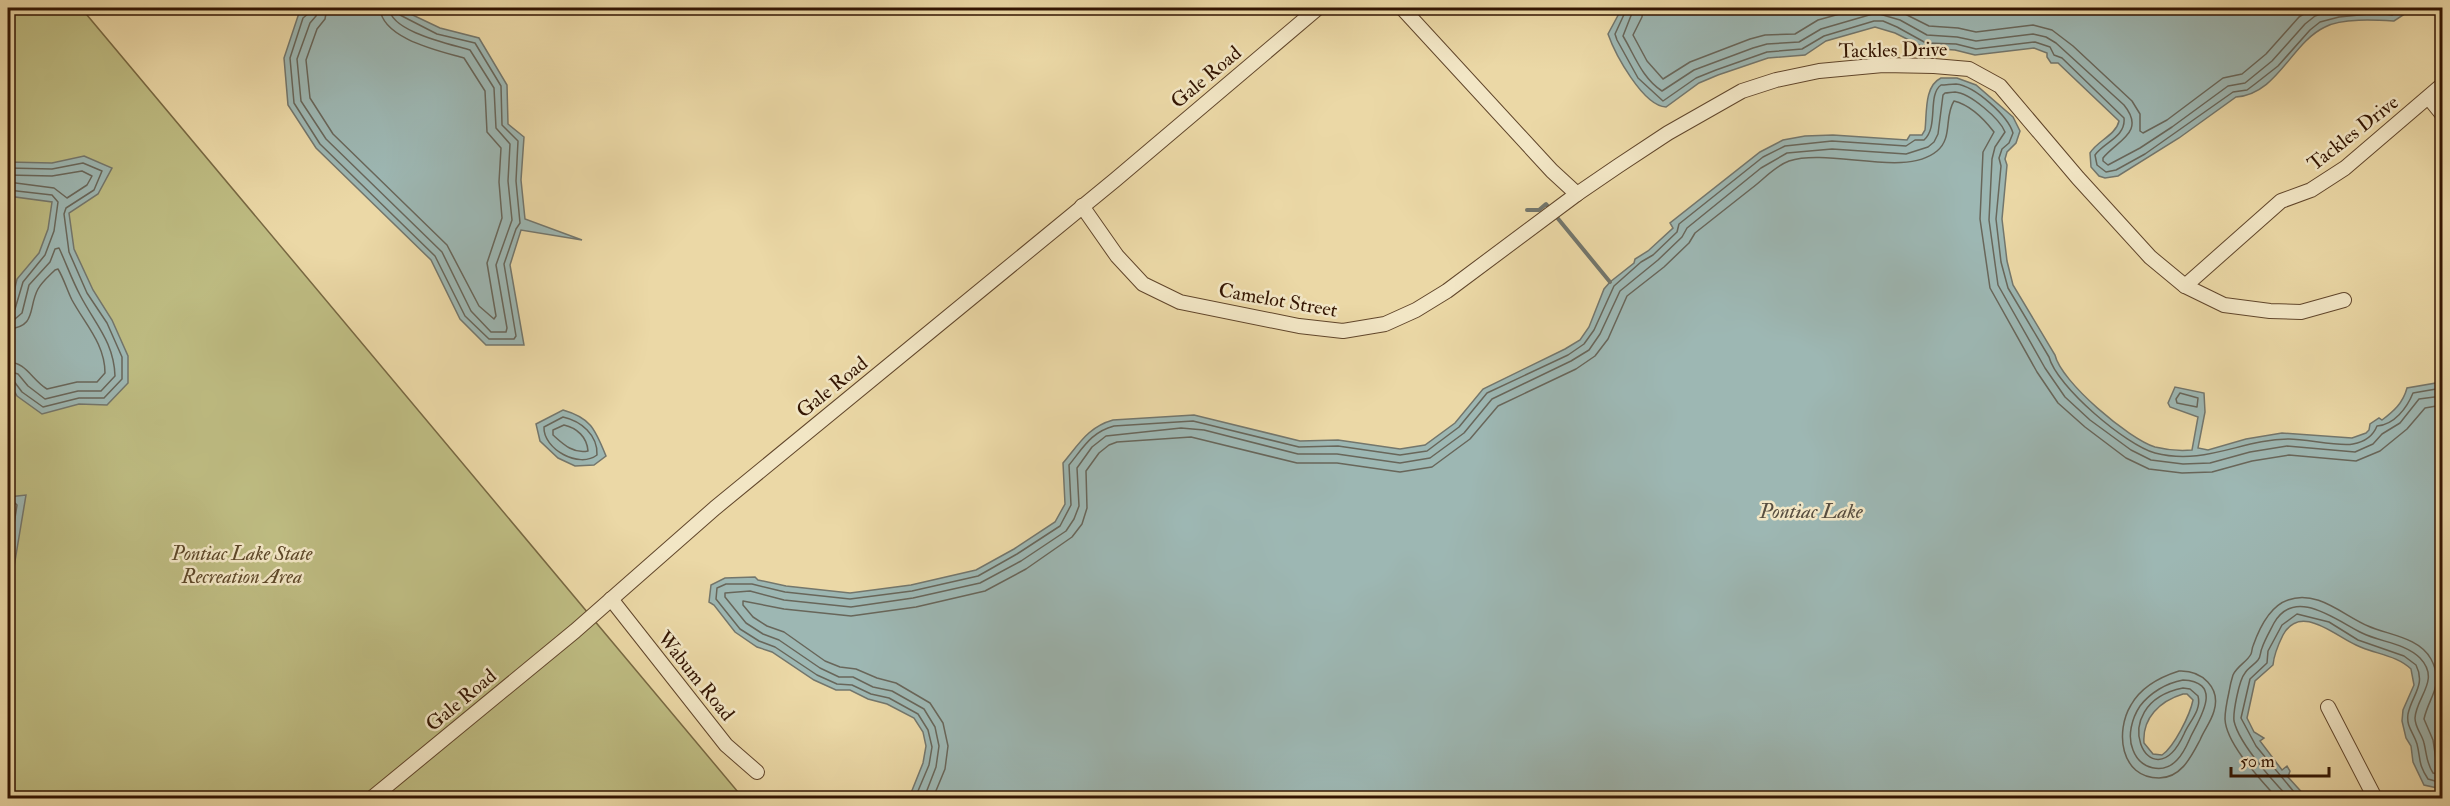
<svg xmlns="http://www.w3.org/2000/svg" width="2450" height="806" font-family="'IM FELL Double Pica',serif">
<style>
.green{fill:#bebc82;stroke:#786842;stroke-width:1.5}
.water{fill:#9db7b3;stroke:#73766c;stroke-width:1.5;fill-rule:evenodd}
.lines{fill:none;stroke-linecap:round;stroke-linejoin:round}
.shore{stroke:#68665a;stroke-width:1.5}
.stream{stroke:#73766c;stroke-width:4}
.minor-casing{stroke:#61462b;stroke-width:16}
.minor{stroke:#f2e6c5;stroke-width:14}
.labels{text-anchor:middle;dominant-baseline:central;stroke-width:5;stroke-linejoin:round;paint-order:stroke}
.street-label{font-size:20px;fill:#331502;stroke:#f2e6c5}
.park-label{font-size:20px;font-style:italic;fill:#5d4728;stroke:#f2e6c5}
.water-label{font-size:21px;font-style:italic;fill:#584e40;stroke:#f2e6c5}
</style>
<rect width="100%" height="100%" fill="#ebd8a6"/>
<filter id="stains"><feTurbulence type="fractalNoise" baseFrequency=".00333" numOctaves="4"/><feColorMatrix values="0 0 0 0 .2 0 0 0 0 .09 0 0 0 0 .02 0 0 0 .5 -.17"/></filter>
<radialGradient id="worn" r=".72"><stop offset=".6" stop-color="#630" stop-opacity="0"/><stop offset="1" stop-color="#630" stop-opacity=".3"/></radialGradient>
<polygon class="green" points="8,8 95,8 87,15 743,798 8,798"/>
<g class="water">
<polygon points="309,8 398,8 440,28 479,38 507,85 508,124 524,137 521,180 525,219 582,240 521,230 510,265 524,345 486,345 460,319 431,260 316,148 288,105 284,58 299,13"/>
<path d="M1622,8H2414L2394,21C2376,20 2342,18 2325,27C2291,43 2278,94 2236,97L2179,138L2118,176L2105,178L2099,176L2091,167L2090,153C2097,141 2116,135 2119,121L2058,63H2051L2047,57V53L2034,48L1975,55L1955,50L1925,48L1895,33L1875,27L1826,41L1805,55L1768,58L1718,75L1699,83L1666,107C1643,106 1615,54 1608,34Z"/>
<path d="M1941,78H1957L1976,85L2013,117L2020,131L2016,143L2007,152L2005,159L2007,165L2002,219L2007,261L2013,285L2055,355C2061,382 2129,439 2155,447C2167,450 2180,451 2192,450L2198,417L2170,407L2168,403L2175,387L2204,393L2205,412L2198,448L2208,450L2246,439L2282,433L2352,438L2366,433L2369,430L2370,424L2379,418L2382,420C2394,411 2403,403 2407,388L2442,382V789L2424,785L2413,762L2411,746L2406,738L2402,721L2403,710L2414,685L2411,669C2397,655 2374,654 2356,645C2334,635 2300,603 2283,635C2278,645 2274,654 2273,665L2255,681L2247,718L2254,732L2264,738L2260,741L2282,770L2287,766L2290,771L2288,777L2307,798H909L923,763L926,746L923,732L914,718L887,704L868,699L850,690H836L814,680L772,652L757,647L735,632L714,605L709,602L711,585L725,578L755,577L758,580L786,586L850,593L911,585L976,570L1014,549L1055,522L1065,504L1063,463C1079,444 1088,427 1113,420L1194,415L1300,441L1338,440L1400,449L1425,445L1455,423L1483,389L1565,349L1580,340L1589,327L1604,289L1610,282L1634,263L1635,259L1648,251L1673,228L1670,223L1760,152L1783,140L1805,136L1833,135L1907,140L1910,135H1922L1925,130C1927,113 1924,86 1941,78ZM2183,694H2187L2193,700C2190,715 2174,747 2162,755L2153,754L2144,743C2142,718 2160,701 2183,694Z"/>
<polygon points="84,156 112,168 98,194 69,213 74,249 93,290 112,320 128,356 128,383 107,405 79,404 42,414 17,396 8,381 8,317 17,279 39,253 48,229 52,202 8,196 8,162 52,163"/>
<path d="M563,410C591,418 595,429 606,456L594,465L575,466L558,458L540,441L536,424Z"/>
<polygon points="26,495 8,603 8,497"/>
</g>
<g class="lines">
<g class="shore">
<polyline points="310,8 309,13 303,18 290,58 294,103 320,144 435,256 465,316 489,339 514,339 516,336 504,264 516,229 520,223 516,181 518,141 502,125 501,86 475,43 437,34 400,15 397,8"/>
<path d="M318,8L316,16L310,23L297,59L301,101L326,139L442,252L471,311L491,332H506L507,328L496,265L512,220L508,181L510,144L496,128L494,88L470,50C450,44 391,32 389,8"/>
<path d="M327,8L325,19L317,29L306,60L310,98L333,134L447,245L479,306L494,319L496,316L487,263L502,218L499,182L501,148L487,132L485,91L464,58C440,51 382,39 380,8"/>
<path d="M1627,8L1615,34L1617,40L1638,78L1663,101L1696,78L1716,70L1767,52L1802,49L1824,36L1874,21H1883L1897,27L1926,43L1956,44L1976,49L2035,42L2050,47L2054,55L2062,58L2124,118C2126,137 2104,142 2095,155L2097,165L2106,172L2116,170L2145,154L2233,92L2247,90L2255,84L2278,66L2310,30L2320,22L2339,17L2379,13L2392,15L2403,8"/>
<path d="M1634,8L1623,36C1635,56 1642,78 1662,91L1694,70L1753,48L1767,44L1799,42L1821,29L1876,13L1900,20L1927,35L1957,37L1976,41L2033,34L2046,37L2056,43L2124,105C2146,132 2118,140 2103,158V161L2108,165L2140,148L2172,127L2228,86L2245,83L2272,61L2305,24L2315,16L2327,12L2363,8"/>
<polyline points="1643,8 1642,17 1633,35 1647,61 1663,79 1690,62 1750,39 1765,35 1795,34 1818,20 1861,8"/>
<polyline points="1893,8 1929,26 1958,28 1976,32 2033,25 2052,30 2073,46 2132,101 2140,114 2140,131 2143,133 2167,120 2223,78 2242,74 2266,54 2299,17 2313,8"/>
<polyline points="8,168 52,169 83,163 102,171 94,190 66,208 64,214 69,252 87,293 107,323 122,357 122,379 104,398 79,398 43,407 22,392 13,380 8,378"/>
<polyline points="8,175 52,176 82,171 92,176 87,185 67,198 54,188 8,182"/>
<polyline points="8,190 52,195 58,202 54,231 45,255 23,282 15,309 8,312"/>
<path d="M8,320L15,319L22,313L29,285L50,262L55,249L59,248C66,263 72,280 80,295C95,324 114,342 115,376L101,391H78L45,399L28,386L18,374L8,371"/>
<path d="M8,329C37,327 28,307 38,289C42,282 49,276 55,270L58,269C64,279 67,290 72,300C85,324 105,344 105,373L97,382H77L47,389C32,380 26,362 8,362"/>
<polygon points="2180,393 2198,398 2197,407 2177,403 2176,399"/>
<path d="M563,417C581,421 598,435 597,455C579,469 543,449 544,427Z"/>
<path d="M564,425C577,428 587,437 588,451C573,454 563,444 553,435V430Z"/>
<polyline points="8,503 15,503 17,505 8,563"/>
<path d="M2179,671C2202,670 2221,688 2214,711C2211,722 2204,730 2200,740C2191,757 2181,778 2159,778C2120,778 2115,731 2131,705C2141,687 2160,677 2179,671Z"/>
<path d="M2183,680C2224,682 2200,718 2191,736C2187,745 2184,753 2177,760C2163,775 2140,769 2133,750C2127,736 2132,718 2140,706C2150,693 2166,683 2183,680Z"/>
<path d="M2183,688L2190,689L2198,696C2202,710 2189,722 2184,734C2151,806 2102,704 2183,688Z"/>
<path d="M915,798L929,765L932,747L928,730L918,714L889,698L871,694L852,685L837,684L817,675L775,647L759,641L740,629L716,599L717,588L726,584H752L785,592L850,599L912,591L978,576L1017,554L1060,526L1071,505L1069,465C1083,448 1091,432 1114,426L1193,421L1299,447L1338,446L1400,455L1427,451L1459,427L1487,393L1568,355L1584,344L1594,330L1614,286L1641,262L1653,255L1677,232L1679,224L1763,157L1785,146L1832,141L1906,146L1915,140H1924C1939,127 1927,95 1941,85C1946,85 1951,84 1956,84C1975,86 2008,116 2013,133L2009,143L2002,149L1999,158L2001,166L1996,219L2001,262L2008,288L2049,357C2057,387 2126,445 2155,453C2205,466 2242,439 2289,439C2307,439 2339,447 2353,444C2364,442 2373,436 2377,426C2394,425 2407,408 2413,393L2442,388"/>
<path d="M924,798L936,767L939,746L935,727L924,709L892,691L873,687L853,677H839L820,668L779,640L763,634L746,623L725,597V593L750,591L784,600L851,607L913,598L980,583L1021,561L1066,531L1074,519L1079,506L1077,468L1092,447L1106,436L1181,428L1204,430L1298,454H1337L1400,463L1430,458L1464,433L1492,399L1571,361L1589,350L1600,334L1620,291L1658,260L1682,237L1687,228L1761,168L1787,153L1832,149L1906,154L1928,147L1934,142L1938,134L1943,95L1945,93C1948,93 1952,92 1955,92C1970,93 2000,119 2005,132L1995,147L1992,159L1989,220L1998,285L2045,368L2065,397L2090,420L2131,450L2151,460L2183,464L2210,463L2250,452L2287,446L2355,452L2373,444L2382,434L2400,423L2419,399L2442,396"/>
<path d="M933,798L945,769L948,746L943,723L930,703L896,683L877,678L856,669L840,667L825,661L784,632L767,626L753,617L743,605V601L784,609L851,616L916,607L985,591L1026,569L1072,537L1082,524L1087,508L1086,471L1099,453L1109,445L1117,442L1191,437L1297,463H1337L1400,472L1432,467L1470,439L1498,406L1576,369L1595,356L1608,339L1627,296L1664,267L1689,243L1695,233C1714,218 1733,203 1752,188C1764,179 1775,166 1789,161C1830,148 1905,178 1937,151C1953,138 1944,116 1954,101C1970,105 1984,119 1994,132L1983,152L1980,219L1990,288L2037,372L2058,403L2085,427L2126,458L2149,469L2182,473L2212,472L2252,461L2289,455L2356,461L2380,451L2407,429L2425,408L2442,405"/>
<path d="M2277,798C2261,780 2226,744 2225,719C2225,711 2227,701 2229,692C2230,686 2231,681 2233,675C2237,666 2247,662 2251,654C2252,652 2252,648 2253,646C2259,629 2270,606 2288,600C2317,589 2344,616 2368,626C2388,635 2419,637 2431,659C2445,685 2429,696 2424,719L2433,740L2436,760L2442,766"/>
<path d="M2289,798C2273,781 2239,744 2234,721C2233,712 2239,680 2245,673C2248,668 2254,665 2258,660C2261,657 2260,652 2262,648C2265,639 2270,631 2274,623C2295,586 2337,621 2362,633C2380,642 2405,643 2420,658C2441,680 2416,697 2415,718C2415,728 2422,734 2424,743C2427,755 2426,762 2433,773L2442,775"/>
<path d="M2299,798L2256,746L2241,718L2250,679L2267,663L2268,651L2282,625L2297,614L2329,622L2358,640L2404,656L2416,665C2426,685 2412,695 2408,714C2406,727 2414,733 2417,744C2421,760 2418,764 2428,779L2442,783"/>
</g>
<polyline class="stream" points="1527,210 1539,210 1546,204 1610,282"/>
<defs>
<g id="minor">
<polyline points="1402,8 1552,171 1577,194"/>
<polyline points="2429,98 2442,114"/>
<polyline points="1082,206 1117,256 1143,284 1180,302 1299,326 1343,331 1385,324 1416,310 1447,291 1577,194 1618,166 1668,133 1742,91 1776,80 1819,71 1883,65 1934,66 1969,69 2000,86 2078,178 2150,257 2185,286 2224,305 2270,311 2301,312 2344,300"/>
<polyline points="2185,286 2281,201 2311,190 2345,168 2442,85"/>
<polyline points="611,599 726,745 757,772"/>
<polyline points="2328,707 2375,798"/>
<polyline points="372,798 575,631 715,508 1115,180 1318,8"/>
</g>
</defs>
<use href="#minor" class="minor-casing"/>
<use href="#minor" class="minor"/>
</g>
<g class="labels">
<g class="street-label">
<text transform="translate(1893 50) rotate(-1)">Tackles Drive</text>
<text transform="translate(1206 77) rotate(-40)">Gale Road</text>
<text transform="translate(2353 133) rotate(-38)">Tackles Drive</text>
<text transform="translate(1278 300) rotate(10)">Camelot Street</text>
<text transform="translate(832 387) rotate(-39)">Gale Road</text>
<text transform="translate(696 676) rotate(51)">Wabum Road</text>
<text transform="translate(461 700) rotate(-40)">Gale Road</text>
</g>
<g class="park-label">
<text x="242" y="553">Pontiac Lake State<tspan x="242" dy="23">Recreation Area</tspan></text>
</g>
<g class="water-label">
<text x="1811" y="511">Pontiac Lake</text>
</g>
</g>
<rect width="2450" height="806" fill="none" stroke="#ebd8a6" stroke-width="30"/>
<rect x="9" y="9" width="2432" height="788" fill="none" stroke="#331502" stroke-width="3"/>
<rect x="15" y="15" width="2420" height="776" fill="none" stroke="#331502" stroke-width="1.5"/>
<path d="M2231 767v9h98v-9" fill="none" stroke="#331502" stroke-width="3"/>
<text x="2240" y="767" font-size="18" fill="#331502" stroke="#f2e6c5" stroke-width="4.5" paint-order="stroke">50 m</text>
<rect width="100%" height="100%" filter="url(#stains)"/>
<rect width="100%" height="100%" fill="url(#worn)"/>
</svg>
